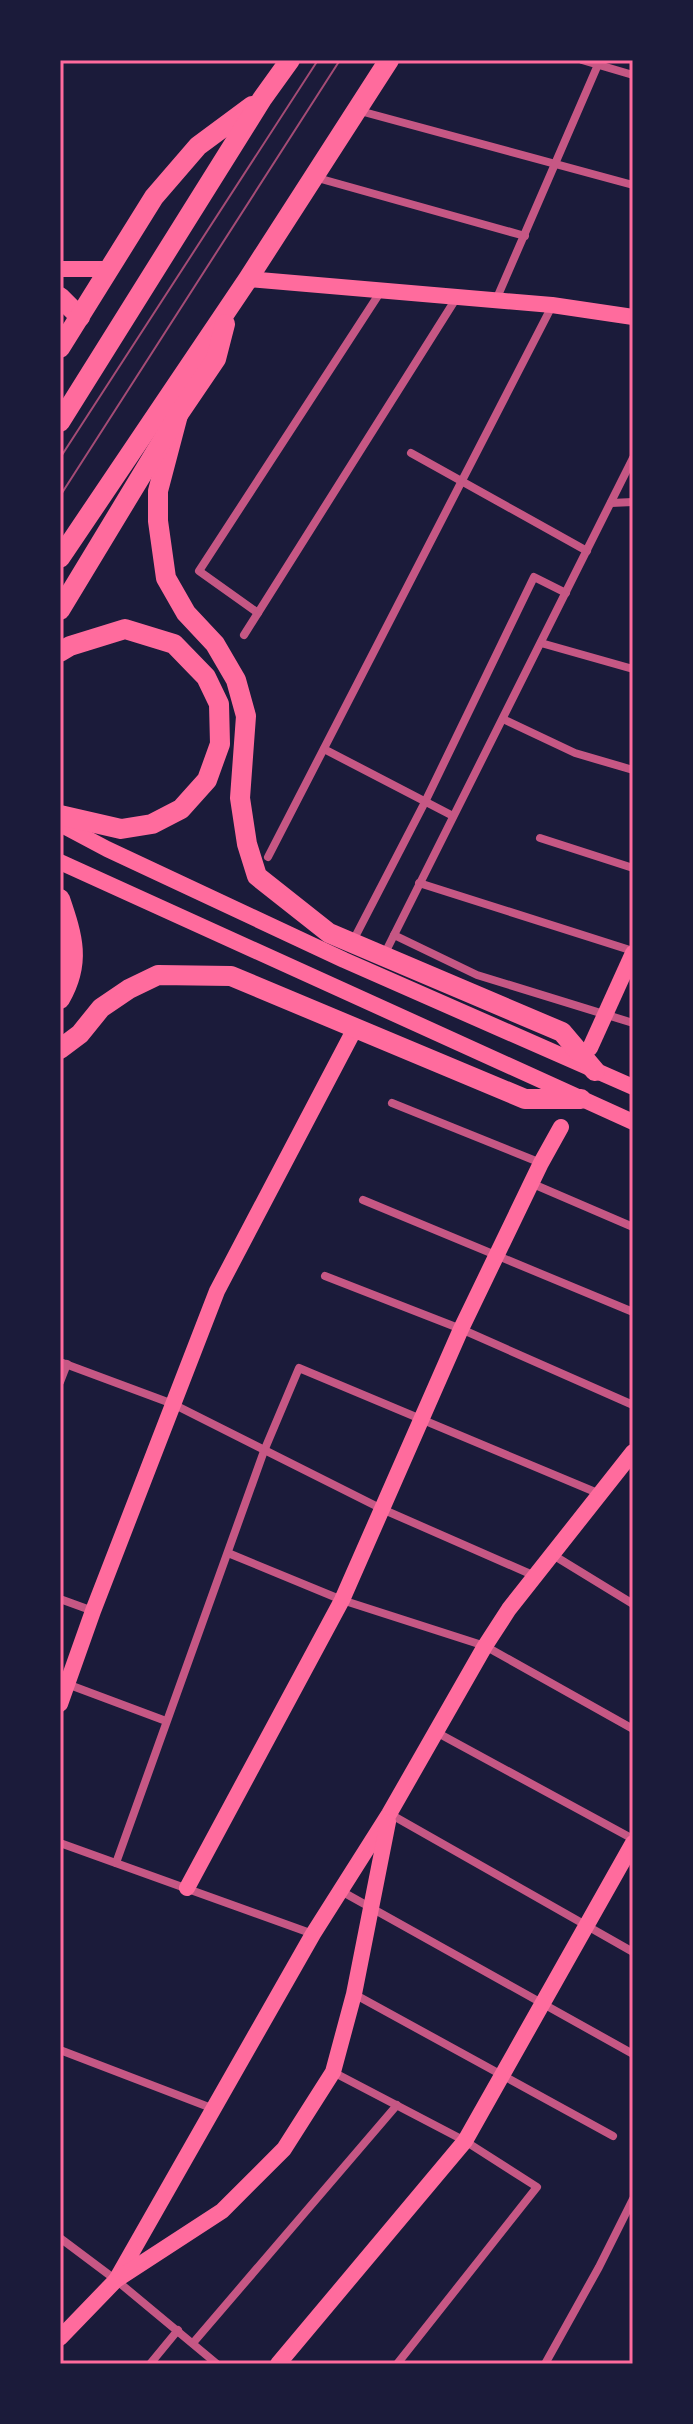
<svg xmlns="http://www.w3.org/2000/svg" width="693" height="2424" font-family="'IBM Plex Sans',sans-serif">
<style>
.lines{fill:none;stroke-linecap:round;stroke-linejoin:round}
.minor{stroke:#c65784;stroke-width:8}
.secondary{stroke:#ff6b9d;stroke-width:16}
.trunk{stroke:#ff6b9d;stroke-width:20}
.tram{stroke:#a44b75;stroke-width:2}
.neatline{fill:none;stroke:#ff6b9d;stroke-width:3}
</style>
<rect width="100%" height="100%" fill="#1b1b3a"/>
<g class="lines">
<g class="minor">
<polyline points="582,60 633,75"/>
<polyline points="360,111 633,185"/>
<polyline points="314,177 525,236"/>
<polyline points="496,300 600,60"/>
<polyline points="411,453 587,551"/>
<polyline points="611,503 633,502"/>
<polyline points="258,613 199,571 381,291"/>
<polyline points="244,635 457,297"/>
<polyline points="541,643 633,669"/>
<polyline points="503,719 575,753 633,770"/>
<polyline points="324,749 453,816"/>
<polyline points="540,838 633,868"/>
<polyline points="268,857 552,306"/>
<polyline points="419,883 633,951"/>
<polyline points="394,935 477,975 633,1023"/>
<polyline points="355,937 425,802 534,577 566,593"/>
<polyline points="385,953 633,458"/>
<polyline points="392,1103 541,1163"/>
<polyline points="533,1184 633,1227"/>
<polyline points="363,1200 633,1312"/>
<polyline points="325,1276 461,1329 633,1405"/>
<polyline points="60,1362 173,1404 382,1509 535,1576"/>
<polyline points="60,1382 67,1364"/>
<polyline points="228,1553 342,1600 485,1646 633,1729"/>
<polyline points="553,1555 633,1604"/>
<polyline points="60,1599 93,1611"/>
<polyline points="67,1684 166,1721"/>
<polyline points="436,1732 633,1839"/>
<polyline points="390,1814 633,1952"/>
<polyline points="60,1843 313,1934"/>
<polyline points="116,1863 264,1451 299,1368 600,1494"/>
<polyline points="341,1891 633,2054"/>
<polyline points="354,1994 613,2136"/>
<polyline points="60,2050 214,2109"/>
<polyline points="333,2072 465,2141 537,2187 397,2364"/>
<polyline points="60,2238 116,2280 217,2364"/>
<polyline points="193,2343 397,2105"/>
<polyline points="150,2364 178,2330"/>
<polyline points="545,2364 599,2267 633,2199"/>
</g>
<g class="secondary">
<polyline points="60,269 109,269"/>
<polyline points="248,279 552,305 633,317"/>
<polyline points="60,824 107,849 344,960 633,1087"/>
<polyline points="60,862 633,1122"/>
<polyline points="590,1048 633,953"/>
<polyline points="60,1704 93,1611 217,1291 351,1036"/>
<polyline points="187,1888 342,1600 461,1329 541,1163 561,1127"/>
<polyline points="116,2280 313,1934 389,1814 485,1646 509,1609 633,1452"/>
<polyline points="60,2338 116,2280 222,2211 284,2149 333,2072 354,1994 388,1822"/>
<polyline points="278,2364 465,2141 633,1843"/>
</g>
<g class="trunk">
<polyline points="60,297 80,317"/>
<polyline points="60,348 154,197 198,146 252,106"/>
<polyline points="178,415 158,491 158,521 166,578 186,613 215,644 236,680 246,716 240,798 247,844 257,876 329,933 562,1032 595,1071"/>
<polyline points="60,422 262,99 290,60"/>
<polyline points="60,558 248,279 389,60"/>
<polyline points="60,610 178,415 216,359 225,324"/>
<polyline points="60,652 70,646 125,629 174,644 206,677 219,704 220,744 207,780 181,809 152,824 121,829 60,815"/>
<path d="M60,899C73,937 81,963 60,999"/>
<polyline points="60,1049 80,1034 101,1008 129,989 158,975 231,976 525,1099 581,1099"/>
</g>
<g class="tram">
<polyline points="60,458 318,60"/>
<polyline points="60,496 340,60"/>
</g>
</g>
<rect width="693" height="2424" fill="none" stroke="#1b1b3a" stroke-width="124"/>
<rect x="62" y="62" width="569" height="2300" class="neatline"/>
</svg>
